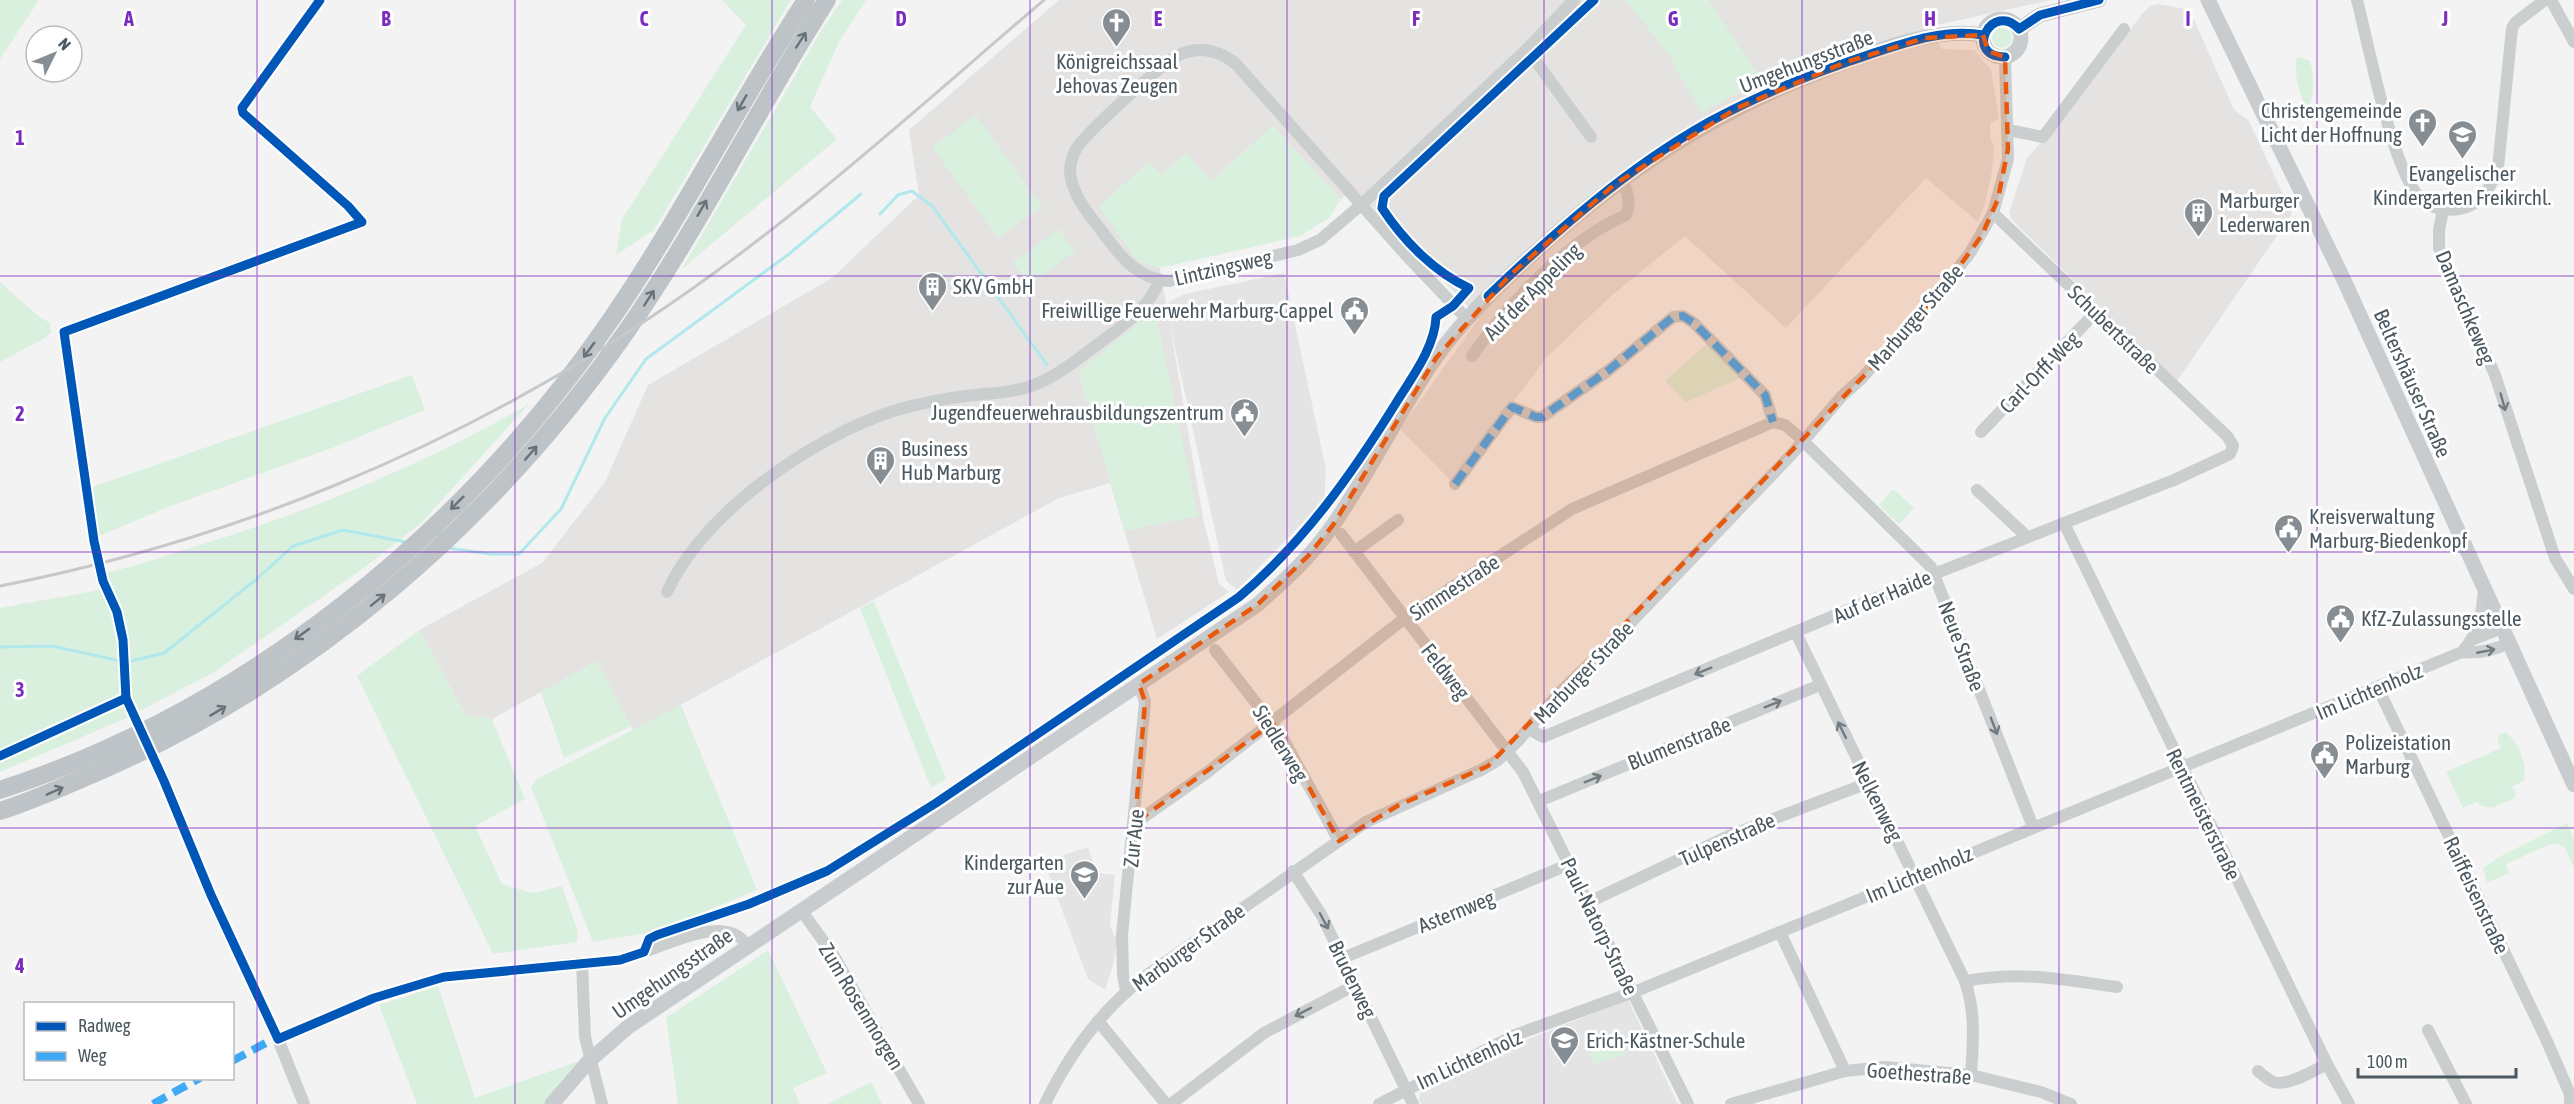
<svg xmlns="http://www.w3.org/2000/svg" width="2574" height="1104" font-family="'Asap Condensed',sans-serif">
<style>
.commercial{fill:#e4e3e1}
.education{fill:#e5e4e5}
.green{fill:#daf0df}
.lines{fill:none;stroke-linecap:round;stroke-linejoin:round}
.stream{stroke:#b0e8eb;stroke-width:3}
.minor{stroke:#cbcecf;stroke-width:12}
.major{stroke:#c8ccce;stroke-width:15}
.highway{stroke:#bdc3c6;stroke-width:18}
.rail{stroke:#c7c8ca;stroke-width:3}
.quiet{stroke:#3fa9f5;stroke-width:8;stroke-dasharray:15 8;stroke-linecap:butt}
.cycleway-casing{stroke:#fff;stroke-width:13}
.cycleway{stroke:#0057b8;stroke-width:9}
.oneway{stroke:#687379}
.oneway2{stroke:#717b81}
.marked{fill:#e8590c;fill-opacity:0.2;stroke:#e8590c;stroke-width:4.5;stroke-dasharray:12 8;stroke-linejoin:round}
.grid{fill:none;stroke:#7b2cbf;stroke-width:1.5;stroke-opacity:0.55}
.labels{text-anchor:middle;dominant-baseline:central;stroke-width:6;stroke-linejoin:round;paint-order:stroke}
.poi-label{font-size:21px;fill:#4b585f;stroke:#fff;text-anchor:start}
.street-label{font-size:21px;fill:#4b585f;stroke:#fff}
.grid-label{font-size:20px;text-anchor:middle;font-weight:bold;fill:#7b2cbf;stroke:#fff;stroke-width:6;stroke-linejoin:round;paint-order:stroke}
</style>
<rect width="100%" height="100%" fill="#f3f3f3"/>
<g class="commercial">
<polygon points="1059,0 2051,0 1928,27 1942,49 1974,50 1991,70 1999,118 1990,124 1990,138 1994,146 1992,171 1985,203 1978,222 1926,178 1786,328 1685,236 1611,296 1547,357 1452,482 1400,429 1479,318 1354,188 1341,199 1273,126 1211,181 1161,175 1149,162 1137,259 1160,268 1203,518 1219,584 1229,592 1157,639 1110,483 1059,498 633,731 597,661 492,719 466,715 419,630 542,563 605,482 648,385 832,278 919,195 909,130"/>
<polygon points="2158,4 2185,9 2195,22 2234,110 2249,121 2292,214 2177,381 2012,220 2009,213 2027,158 2055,127 2142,14 2150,6"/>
</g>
<g class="education">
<polygon points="1284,273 1326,469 1324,501 1237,590 1226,581 1166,307 1170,301 1185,294"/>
<polygon points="1088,847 1097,873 1115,875 1110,924 1114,936 1118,936 1113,965 1105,990 1088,979 1044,862"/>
<polygon points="1628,1000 1678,1104 1421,1104 1419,1100 1422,1087 1518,1043"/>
</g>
<g class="green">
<polygon points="0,0 39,0 0,59"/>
<polygon points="722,0 791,0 654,230 616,255 622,219 746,25"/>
<polygon points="842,0 866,0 839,42 810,107 837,139 682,269 821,31"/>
<polygon points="1626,0 1708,0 1763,82 1730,97 1702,113 1668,54"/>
<circle cx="2002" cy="38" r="10"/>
<path d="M2300,57L2310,61C2314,77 2315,93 2308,108C2298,97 2295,74 2296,59Z"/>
<polygon points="976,115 1042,207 998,238 932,147"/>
<polygon points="1273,126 1341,199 1329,218 1300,236 1160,268 1137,260 1099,207 1149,161 1161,175 1186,153 1211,181"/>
<polygon points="1059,229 1075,251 1029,285 1013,262"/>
<polygon points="0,282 37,315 50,323 51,332 45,338 0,362"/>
<polygon points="1154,305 1198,516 1125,531 1078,372 1147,316"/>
<polygon points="1707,344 1742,377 1686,402 1665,381"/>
<polygon points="412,375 425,410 332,448 168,507 95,538 87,489"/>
<path d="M529,404L421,523L361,570L211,674L122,720L0,772V608L99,590L109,581L105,577L108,572C138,566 167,555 196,546C312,511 424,464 529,404Z"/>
<polygon points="1893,489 1914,508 1899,524 1879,505"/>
<polygon points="874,601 946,779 931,788 860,608"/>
<polygon points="419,630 466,715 492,719 525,799 475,826 502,884 533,893 562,886 578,932 577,942 493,954 357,676"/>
<polygon points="597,661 631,726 564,758 541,692"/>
<polygon points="681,705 757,890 658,931 593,942 531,787 537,779"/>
<path d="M2505,732C2519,742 2527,763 2524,781L2511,787L2516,791L2515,798L2492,808L2479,805V801L2463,808L2446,772L2501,748L2497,739L2499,735Z"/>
<polygon points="2567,823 2574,839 2574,868 2565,848 2559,844 2548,845 2506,864 2509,873 2487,883 2483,868 2499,857"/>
<polygon points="768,950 827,1073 793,1088 800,1104 678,1104 666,1018"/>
<polygon points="438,986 475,1098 579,1061 547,1104 417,1104 379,1005"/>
<polygon points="1617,1031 1625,1055 1593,1064 1589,1054"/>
<polygon points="871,1082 882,1104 827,1104"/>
</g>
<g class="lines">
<g class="stream">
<polyline points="880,214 898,195 912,191 933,207 1047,365"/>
<polyline points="448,548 491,554 519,554 561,509 605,418 646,359 789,254 861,194"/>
<polyline points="0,647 52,646 116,660 131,661 164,653 259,577 293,546 343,530 406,542"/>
</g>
<g class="minor">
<path d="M2357,0C2368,42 2393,174 2421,199C2432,209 2445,211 2459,209C2480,206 2492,186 2498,168L2512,28L2516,22L2545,0"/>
<polyline points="2551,0 2574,42"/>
<polyline points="1527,49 1591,137"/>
<polyline points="2008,130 2043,137 2124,29"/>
<polyline points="2443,210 2439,230 2439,248 2495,375 2555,558 2574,589"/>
<path d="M1467,319L1406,255L1236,64C1220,51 1201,46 1181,54C1165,60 1085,134 1076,149C1073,155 1070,164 1070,171C1071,196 1093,219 1107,238C1123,260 1140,279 1169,281L1298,250L1320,240L1362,204L1527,49L1574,0"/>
<path d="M1472,356C1507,305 1569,239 1626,215C1632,201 1627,192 1622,179"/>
<polyline points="1981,432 2096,312"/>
<polyline points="1455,484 1512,407 1536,417 1542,417 1609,370 1673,317 1683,316 1694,323 1765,395 1773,422"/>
<polyline points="1977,490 2023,533 2025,538"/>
<polyline points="2064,523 2327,1064 2349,1104"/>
<polyline points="1341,534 1523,772 1688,1104"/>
<polyline points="1354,552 1398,520"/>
<path d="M667,592C704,512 811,438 893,411C920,403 947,398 974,395C992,393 1010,393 1028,387C1057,378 1081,356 1105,339C1129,321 1148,308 1160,280"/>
<path d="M1796,633L1965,981C1976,1013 1973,1042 1971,1075"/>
<polyline points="2472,640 2502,628"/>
<polyline points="1215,650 1281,735 1339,841"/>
<path d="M2462,652C2479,654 2494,650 2509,643"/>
<polyline points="2378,688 2545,1037 2570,1094 2570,1104"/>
<polyline points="126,698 164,781"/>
<polyline points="1529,729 1543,737 1934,574 2174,480 2230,454 2233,446 2228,437 1993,213"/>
<polyline points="1539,801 1820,685"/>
<polyline points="1135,823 1205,774 1405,618 1572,509 1773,422 1785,425 1798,436 1931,567 2033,827"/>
<polyline points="1293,871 1322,916 1413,1104"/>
<polyline points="1589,902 1731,835 1868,783"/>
<polyline points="801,910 834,956 919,1104"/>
<polyline points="1780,932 1845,1071"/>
<path d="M644,952C668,944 709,923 734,934C739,936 744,941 748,946"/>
<polyline points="1343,958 1570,864"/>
<path d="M1965,981C2023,971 2060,979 2117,987"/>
<polyline points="1126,992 1123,975 1122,935 1145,702 1139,684"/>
<polyline points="1098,1021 1166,1104"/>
<polyline points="2428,1030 2466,1104"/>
<path d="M2258,1071C2263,1075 2268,1080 2274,1082C2287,1087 2315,1070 2327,1064"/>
<polyline points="304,1104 278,1039 374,998 444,977 582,963 585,1037 602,1104"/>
<path d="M1045,1104C1068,1056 1101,1011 1143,978L1366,822L1481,770L1498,760L1517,742L1560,692L1615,639L1792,454L1842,396L1861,379L1933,300L1970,253L1993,213L2008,159L2005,57"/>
<polyline points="1171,1104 1264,1033 1355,985"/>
<path d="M1379,1104L1515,1035L1634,992L2462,652C2479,633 2482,614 2484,589"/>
<polyline points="1731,1104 1845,1071 1884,1067 1971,1075 2041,1092 2071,1104"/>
</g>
<g class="major">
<polyline points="2208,0 2342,276 2574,785"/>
<circle cx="2002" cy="38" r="19"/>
<polyline points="2019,29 2040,15 2099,0"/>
<path d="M552,1104L589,1061L628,1027L1257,605C1284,581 1312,556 1333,525C1370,472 1398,413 1434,360C1462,320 1497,287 1533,254C1619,175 1710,114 1820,72C1868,54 1932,26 1983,35"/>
</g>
<g class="highway">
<path d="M0,790C248,709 466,532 612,318C682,216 738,104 806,0"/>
<path d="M0,811C35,800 67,785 100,771C312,678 493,522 626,332C700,226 757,109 827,0"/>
</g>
<path class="rail" d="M0,586C230,541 450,450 645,321C788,227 915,110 1044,0"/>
<g class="quiet">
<polyline points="1455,484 1512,407 1536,417 1542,417 1609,370 1673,317 1683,316 1694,323 1765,395 1773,422"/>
<polyline points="232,1061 277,1037"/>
<polyline points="153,1104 200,1078"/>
</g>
<defs>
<g id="cycleway">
<path d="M320,0L242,108L243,113L348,206L362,222L64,332L94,541L103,581L117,612L123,640L126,698L164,781L211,895L278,1039L374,998L444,977L620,960L644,952L649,939L657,935L749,904L827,871L936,803L1239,597C1304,542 1352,474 1396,403C1412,377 1435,347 1436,317L1453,306L1469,288C1434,272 1403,240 1382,208L1384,196L1594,0"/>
<path d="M2005,57C1962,56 1993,0 2019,29L2040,15L2099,0"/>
<path d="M1488,296C1556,231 1627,168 1709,122C1760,94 1813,73 1868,55C1904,43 1945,28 1983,35"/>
<polyline points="0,756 126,698"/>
</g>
</defs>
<use href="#cycleway" class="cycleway-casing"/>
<use href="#cycleway" class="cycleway"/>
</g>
<defs><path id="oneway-shaft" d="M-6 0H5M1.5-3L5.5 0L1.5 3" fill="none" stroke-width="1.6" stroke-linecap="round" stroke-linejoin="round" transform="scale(1.5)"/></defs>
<g class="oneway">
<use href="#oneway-shaft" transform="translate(801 40) rotate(-57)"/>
<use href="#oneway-shaft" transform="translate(742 103) rotate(120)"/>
<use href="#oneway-shaft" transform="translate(702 208) rotate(-60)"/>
<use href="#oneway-shaft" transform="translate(649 298) rotate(-57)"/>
<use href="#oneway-shaft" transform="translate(589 350) rotate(126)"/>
<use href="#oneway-shaft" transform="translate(531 453) rotate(-49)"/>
<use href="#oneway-shaft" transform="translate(457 503) rotate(135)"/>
<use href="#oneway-shaft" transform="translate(378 600) rotate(-39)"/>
<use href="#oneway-shaft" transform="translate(302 634) rotate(144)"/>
<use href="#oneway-shaft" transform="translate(218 711) rotate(-31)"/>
<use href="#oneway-shaft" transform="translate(55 791) rotate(-24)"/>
</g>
<g class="oneway2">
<use href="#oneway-shaft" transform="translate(2503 402) rotate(74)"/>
<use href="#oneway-shaft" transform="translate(2486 651) rotate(-11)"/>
<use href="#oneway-shaft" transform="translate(1703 671) rotate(158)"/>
<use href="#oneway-shaft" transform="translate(1773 704) rotate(-22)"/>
<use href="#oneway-shaft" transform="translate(1994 726) rotate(69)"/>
<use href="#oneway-shaft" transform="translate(1842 730) rotate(-116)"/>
<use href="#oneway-shaft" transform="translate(1593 779) rotate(-22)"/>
<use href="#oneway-shaft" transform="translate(1324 921) rotate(62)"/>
<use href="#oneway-shaft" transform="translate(1303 1012) rotate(153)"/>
</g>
<path class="marked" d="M1983,35L1988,51L2005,57L2008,149L1998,199L1982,235L1946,285L1882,357L1488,766L1399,805L1339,841L1273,723L1135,823L1145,702L1139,684L1257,605L1308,556L1333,525L1436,358L1510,275L1615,184L1737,108L1846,62L1925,38Z"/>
<path class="grid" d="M257,0V1104M515,0V1104M772,0V1104M1030,0V1104M1287,0V1104M1544,0V1104M1802,0V1104M2059,0V1104M2317,0V1104M0,276H2574M0,552H2574M0,828H2574"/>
<defs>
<symbol id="church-pin" viewBox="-11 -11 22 30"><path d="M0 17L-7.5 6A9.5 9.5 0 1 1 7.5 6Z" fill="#868e93" stroke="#fff"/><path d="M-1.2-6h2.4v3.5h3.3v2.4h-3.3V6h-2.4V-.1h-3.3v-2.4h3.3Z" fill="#fff"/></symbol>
<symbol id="school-pin" viewBox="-11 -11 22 30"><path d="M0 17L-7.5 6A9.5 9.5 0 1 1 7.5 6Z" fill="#868e93" stroke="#fff"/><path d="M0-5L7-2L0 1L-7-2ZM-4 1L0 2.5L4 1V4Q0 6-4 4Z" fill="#fff"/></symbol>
<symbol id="building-pin" viewBox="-11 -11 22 30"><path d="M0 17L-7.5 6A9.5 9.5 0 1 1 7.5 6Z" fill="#868e93" stroke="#fff"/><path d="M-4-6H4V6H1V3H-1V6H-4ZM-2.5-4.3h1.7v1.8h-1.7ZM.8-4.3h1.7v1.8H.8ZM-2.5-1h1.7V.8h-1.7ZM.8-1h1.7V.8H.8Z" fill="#fff"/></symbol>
<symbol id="civic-pin" viewBox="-11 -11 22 30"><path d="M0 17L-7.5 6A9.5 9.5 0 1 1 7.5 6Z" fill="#868e93" stroke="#fff"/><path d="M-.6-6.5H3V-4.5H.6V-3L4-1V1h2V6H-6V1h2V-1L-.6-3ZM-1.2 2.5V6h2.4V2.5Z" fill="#fff"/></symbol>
</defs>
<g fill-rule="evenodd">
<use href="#church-pin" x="1100" y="6" width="33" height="45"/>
<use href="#church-pin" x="2406" y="106" width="33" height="45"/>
<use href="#school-pin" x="2446" y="118" width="33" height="45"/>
<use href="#building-pin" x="2182" y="196" width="33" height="45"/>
<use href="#building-pin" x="916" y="270" width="33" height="45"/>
<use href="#civic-pin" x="1338" y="294" width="33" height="45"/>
<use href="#civic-pin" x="1228" y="396" width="33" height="45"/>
<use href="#building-pin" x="864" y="444" width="33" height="45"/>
<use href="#civic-pin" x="2272" y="512" width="33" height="45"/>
<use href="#civic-pin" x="2324" y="602" width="33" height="45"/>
<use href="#civic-pin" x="2308" y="738" width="33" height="45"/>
<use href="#school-pin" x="1068" y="858" width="33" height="45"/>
<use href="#school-pin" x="1548" y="1024" width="33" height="45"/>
</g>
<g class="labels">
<g class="poi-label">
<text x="1117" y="61" text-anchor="middle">Königreichssaal<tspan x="1117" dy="24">Jehovas Zeugen</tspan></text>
<text x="2402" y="110" text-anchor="end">Christengemeinde<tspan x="2402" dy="24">Licht der Hoffnung</tspan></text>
<text x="2462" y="173" text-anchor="middle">Evangelischer<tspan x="2462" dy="24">Kindergarten Freikirchl.</tspan></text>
<text x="2219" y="200">Marburger<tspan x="2219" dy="24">Lederwaren</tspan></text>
<text x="953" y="286">SKV GmbH</text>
<text x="1333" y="310" text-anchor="end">Freiwillige Feuerwehr Marburg-Cappel</text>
<text x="1224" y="412" text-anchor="end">Jugendfeuerwehrausbildungszentrum</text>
<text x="901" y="448">Business<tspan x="901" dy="24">Hub Marburg</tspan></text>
<text x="2309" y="516">Kreisverwaltung<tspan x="2309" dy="24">Marburg-Biedenkopf</tspan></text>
<text x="2361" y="618">KfZ-Zulassungsstelle</text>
<text x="2345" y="742">Polizeistation<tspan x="2345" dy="24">Marburg</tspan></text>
<text x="1064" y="862" text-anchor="end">Kindergarten<tspan x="1064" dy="24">zur Aue</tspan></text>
<text x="1586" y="1040">Erich-Kästner-Schule</text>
</g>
<g class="street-label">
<text transform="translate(1806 61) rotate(-21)">Umgehungsstraße</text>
<text transform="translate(1223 267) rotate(-13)">Lintzingsweg</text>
<text transform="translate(1532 291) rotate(-45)">Auf der Appeling</text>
<text transform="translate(2466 307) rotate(67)">Damaschkeweg</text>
<text transform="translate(1915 317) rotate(-49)">Marburger Straße</text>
<text transform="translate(2114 329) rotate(44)">Schubertstraße</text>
<text transform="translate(2039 372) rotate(-46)">Carl-Orff-Weg</text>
<text transform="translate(2413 383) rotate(66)">Beltershäuser Straße</text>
<text transform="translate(1454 587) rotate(-33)">Simmestraße</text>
<text transform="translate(1882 596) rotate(-23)">Auf der Haide</text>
<text transform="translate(1962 646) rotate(69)">Neue Straße</text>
<text transform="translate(1446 671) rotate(52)">Feldweg</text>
<text transform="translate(1583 672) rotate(-46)">Marburger Straße</text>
<text transform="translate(2369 691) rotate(-23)">Im Lichtenholz</text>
<text transform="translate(1281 743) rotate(58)">Siedlerweg</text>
<text transform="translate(1679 743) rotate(-22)">Blumenstraße</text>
<text transform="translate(1878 801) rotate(63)">Nelkenweg</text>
<text transform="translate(2204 814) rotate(64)">Rentmeisterstraße</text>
<text transform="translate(1133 838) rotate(-84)">Zur Aue</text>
<text transform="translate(1727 839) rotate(-24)">Tulpenstraße</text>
<text transform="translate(1919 874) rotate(-23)">Im Lichtenholz</text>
<text transform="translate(2477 895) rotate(65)">Raiffeisenstraße</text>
<text transform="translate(1456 911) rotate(-22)">Asternweg</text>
<text transform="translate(1600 926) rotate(64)">Paul-Natorp-Straße</text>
<text transform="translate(1188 947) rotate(-36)">Marburger Straße</text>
<text transform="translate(672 973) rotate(-35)">Umgehungsstraße</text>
<text transform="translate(1353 979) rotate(64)">Bruderweg</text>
<text transform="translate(862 1006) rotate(59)">Zum Rosenmorgen</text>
<text transform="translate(1469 1059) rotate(-25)">Im Lichtenholz</text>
<text transform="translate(1919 1073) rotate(4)">Goethestraße</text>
</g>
</g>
<g class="grid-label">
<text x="129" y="26">A</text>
<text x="386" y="26">B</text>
<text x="644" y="26">C</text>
<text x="901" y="26">D</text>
<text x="1158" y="26">E</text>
<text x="1416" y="26">F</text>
<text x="1673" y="26">G</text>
<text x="1930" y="26">H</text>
<text x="2188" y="26">I</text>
<text x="2445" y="26">J</text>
<text x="20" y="145">1</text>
<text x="20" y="421">2</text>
<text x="20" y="697">3</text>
<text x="20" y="973">4</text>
</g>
<rect x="24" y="1002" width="210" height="78" fill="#ffffff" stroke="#b7bcbf" stroke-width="1.5"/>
<rect x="36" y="1022" width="30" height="9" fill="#0057b8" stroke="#b7bcbf" stroke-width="1.5"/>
<text x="78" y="1032" font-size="18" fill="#4b585f">Radweg</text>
<rect x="36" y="1052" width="30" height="9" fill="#3fa9f5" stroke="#b7bcbf" stroke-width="1.5"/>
<text x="78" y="1062" font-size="18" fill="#4b585f">Weg</text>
<g transform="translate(54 54) rotate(47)"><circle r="28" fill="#ffffff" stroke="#b7bcbf" stroke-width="1.5"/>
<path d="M0-4.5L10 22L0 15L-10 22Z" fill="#868e93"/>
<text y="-9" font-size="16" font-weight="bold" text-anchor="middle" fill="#4b585f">N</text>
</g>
<path d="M2358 1068v9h158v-9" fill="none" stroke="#4b585f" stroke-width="3"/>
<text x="2367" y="1068" font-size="18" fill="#4b585f" stroke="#ffffff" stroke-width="4.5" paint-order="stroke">100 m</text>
</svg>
